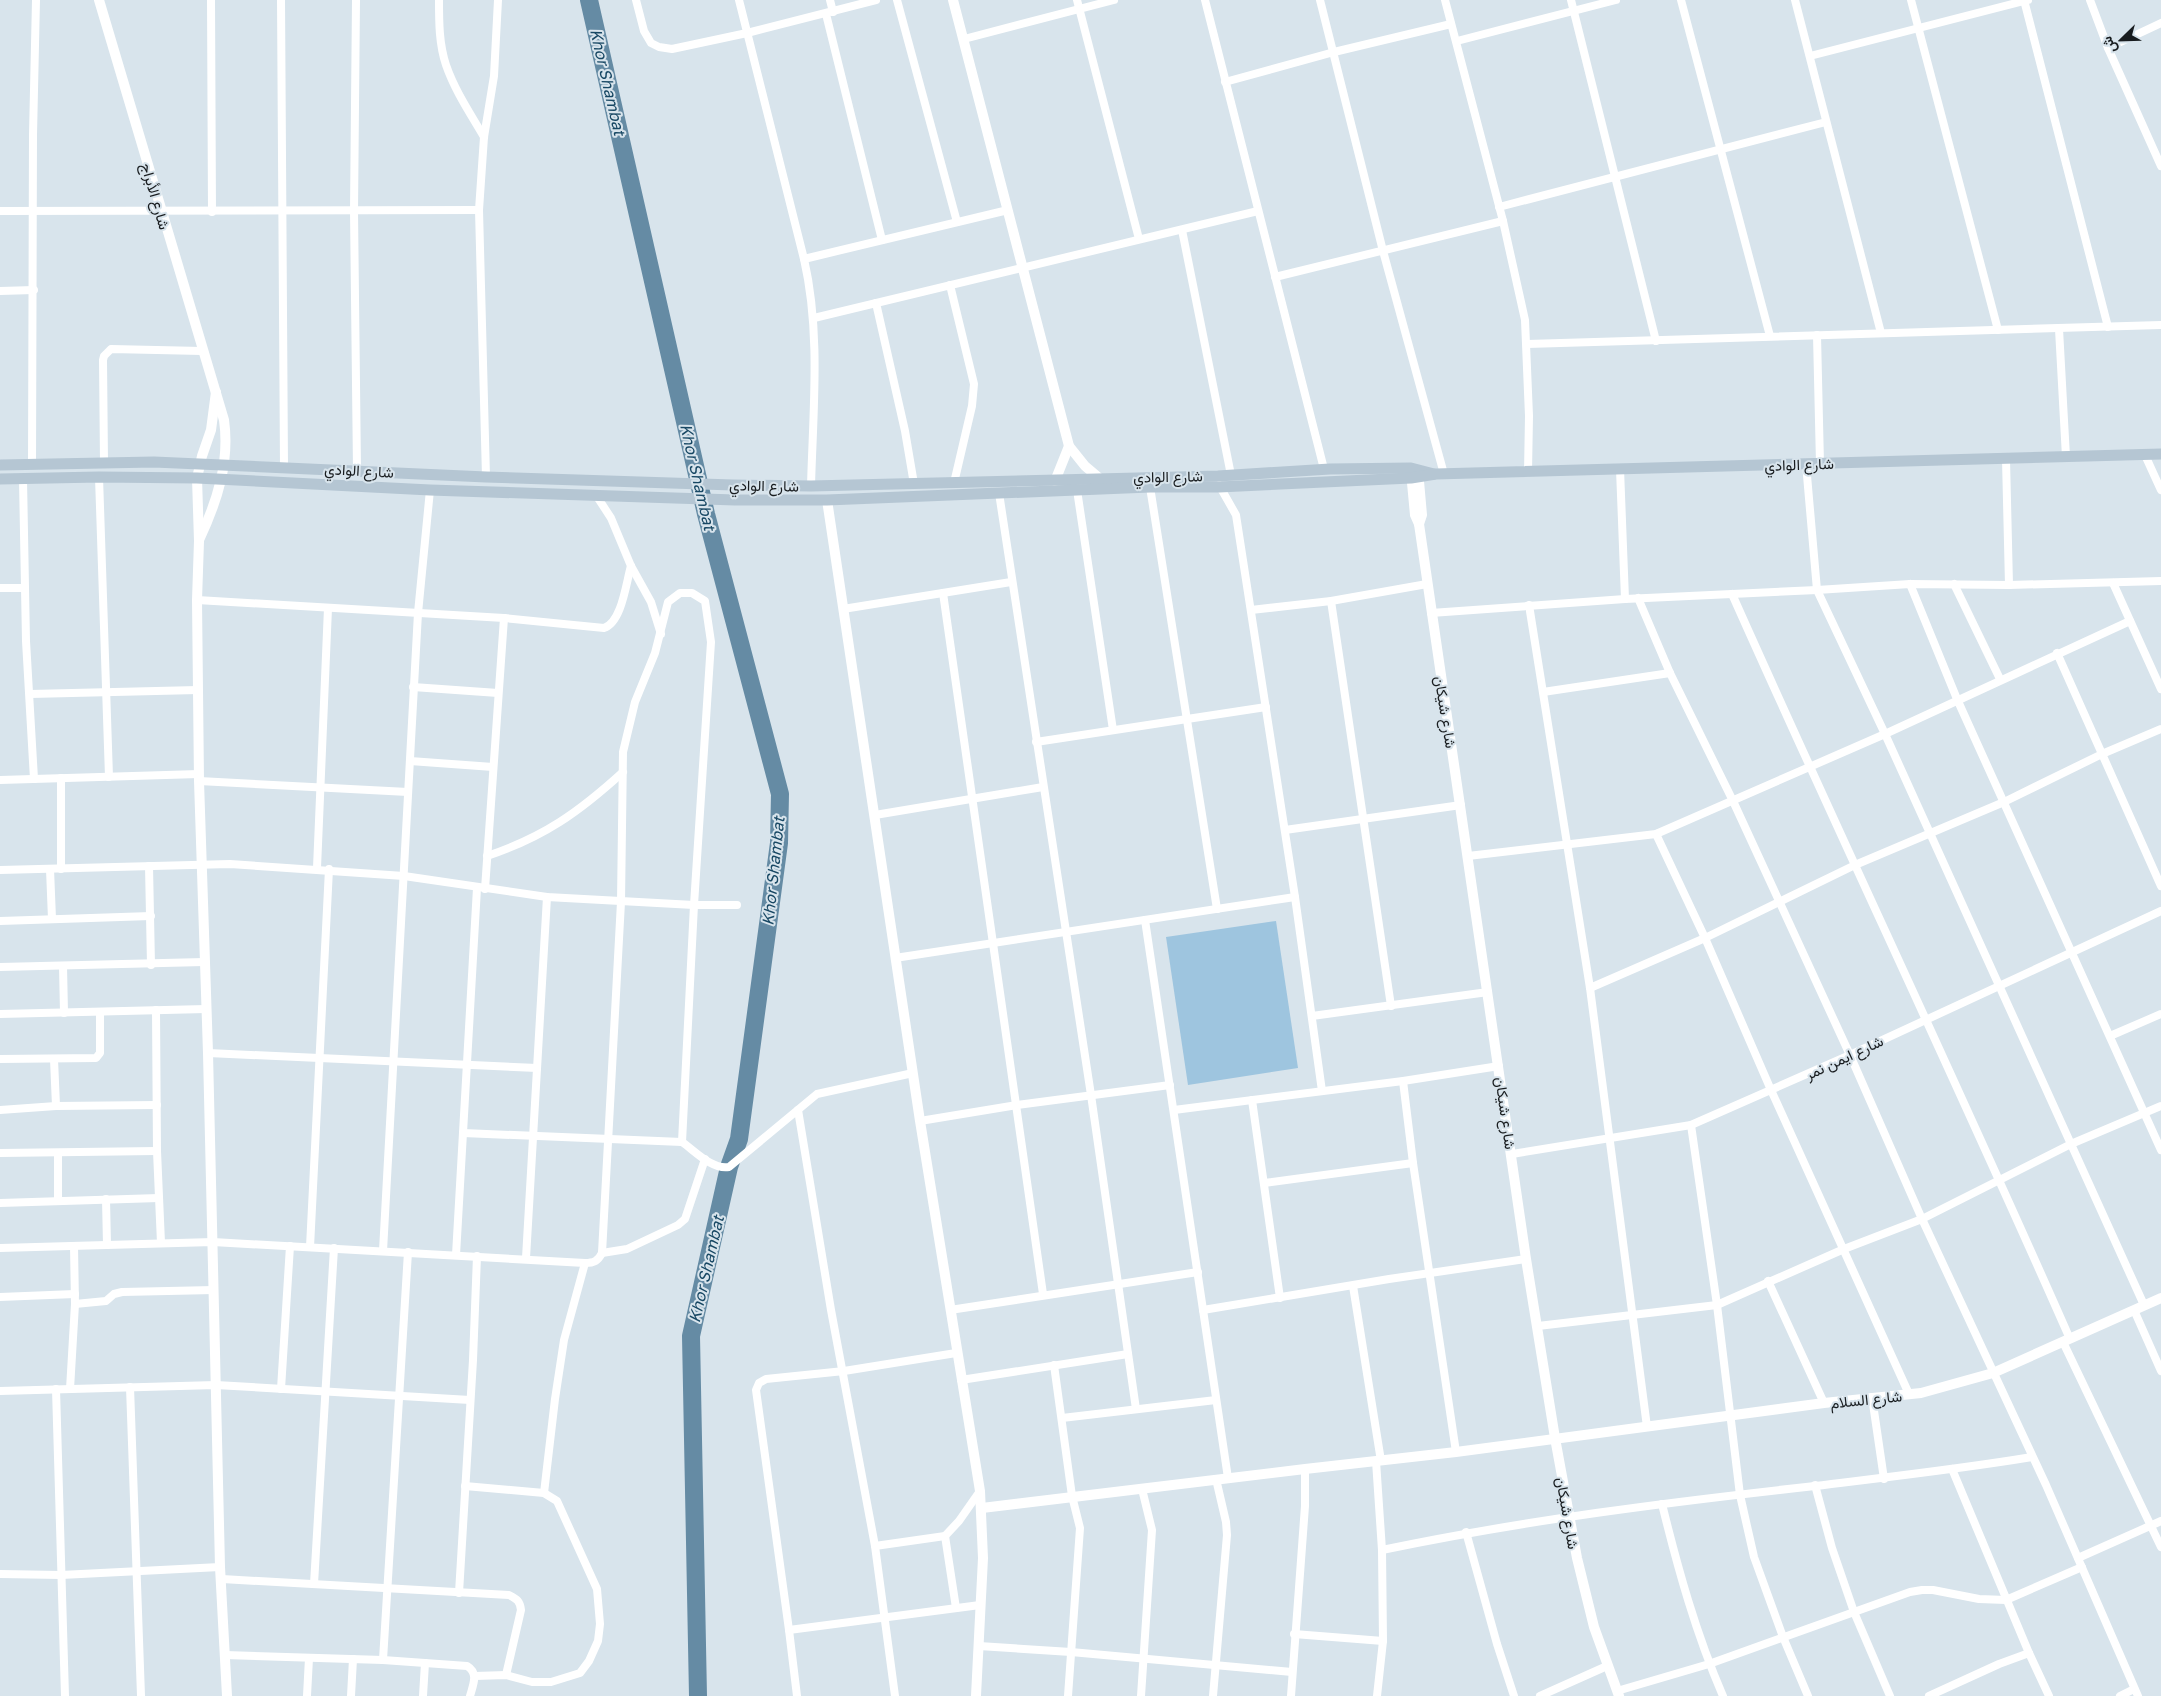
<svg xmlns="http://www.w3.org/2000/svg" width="2161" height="1696" font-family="'Golos Text',Vazirmatn,sans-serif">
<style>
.green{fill:#9ec5df}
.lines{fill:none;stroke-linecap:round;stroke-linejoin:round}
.river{stroke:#658ba4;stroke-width:18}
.minor{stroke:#fff;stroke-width:8}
.tertiary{stroke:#fff;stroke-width:10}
.secondary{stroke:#b5c6d3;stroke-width:11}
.labels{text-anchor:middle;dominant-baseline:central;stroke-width:4;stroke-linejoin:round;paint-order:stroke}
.street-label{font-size:15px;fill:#181c1f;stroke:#d8e4ec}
.water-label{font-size:16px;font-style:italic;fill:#174763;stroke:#d8e4ec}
</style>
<rect width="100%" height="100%" fill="#d8e4ec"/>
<polygon class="green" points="1276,921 1298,1068 1188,1085 1166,937"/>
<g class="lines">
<polyline class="river" points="589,0 706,514 780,794 779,843 739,1139 729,1167 691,1336 698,1696"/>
<g class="minor">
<polyline points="211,0 212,212"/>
<polyline points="281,0 284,467"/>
<polyline points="356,0 354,211 357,470"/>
<path d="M439,0C439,22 439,44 446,65C455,91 470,113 484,137"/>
<polyline points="636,0 644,31 651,43 659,47 672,49 747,33 876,0"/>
<path d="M739,0L804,259C821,333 813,410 811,486"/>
<polyline points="830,0 833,12"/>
<polyline points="897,0 957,222"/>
<polyline points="1077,0 1139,239"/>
<polyline points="1205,0 1324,469"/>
<polyline points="1320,0 1383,251 1444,474"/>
<polyline points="1445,0 1503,221 1525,320 1529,416 1528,472"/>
<polyline points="1571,0 1656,341"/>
<polyline points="1681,0 1770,336"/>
<polyline points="1795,0 1881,333"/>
<polyline points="1911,0 1998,330"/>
<polyline points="2024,0 2108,327"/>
<polyline points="2090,0 2108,48 2161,166"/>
<polyline points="826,14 882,240"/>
<polyline points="964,39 1114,0"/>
<polyline points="1457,41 1616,0"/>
<polyline points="2108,48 2161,23"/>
<polyline points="1810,56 2028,0"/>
<polyline points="1225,82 1334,52 1451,24"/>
<polyline points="1499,207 1826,122"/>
<polyline points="0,211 479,210"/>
<polyline points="1182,230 1231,475"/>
<polyline points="804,259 1008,210"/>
<polyline points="1275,277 1503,221"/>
<polyline points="950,285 974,384 972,406 954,483"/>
<polyline points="0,291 34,290"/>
<polyline points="876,303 905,431 914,484"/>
<polyline points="814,318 1258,211"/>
<polyline points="2059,329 2066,457"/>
<polyline points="1817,335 1820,464"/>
<polyline points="1527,344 2161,325"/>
<polyline points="2145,455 2161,490"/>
<polyline points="2006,459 2009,585"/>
<polyline points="104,463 103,360 104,356 111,349 202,351"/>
<polyline points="1806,464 1817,590 1885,734 2144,1305"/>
<polyline points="32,465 33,135 36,0"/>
<polyline points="1620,469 1625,599"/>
<polyline points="99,477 109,777"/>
<polyline points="486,477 479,210 484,137 494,76 498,0"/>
<polyline points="23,479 26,641 34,779"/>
<polyline points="1219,485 1236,515 1295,897 1322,1091"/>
<polyline points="1150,487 1217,909"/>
<polyline points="1077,490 1113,730"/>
<polyline points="999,493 1091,1095 1136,1409"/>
<polyline points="596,495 611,518 631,566 651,602 661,634"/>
<polyline points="2113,583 2161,689"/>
<polyline points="1910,584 1957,699 2161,1150"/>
<polyline points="1954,584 2000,679"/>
<polyline points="0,588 25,588"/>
<polyline points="943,593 1043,1294"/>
<path d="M1732,594C1843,843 1960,1089 2070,1339"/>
<polyline points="1638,598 1670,673 1733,801 1850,1055 1922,1219 2046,1485 2138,1696"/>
<path d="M197,600L504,618L604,628C622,622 626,583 631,566"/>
<polyline points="1331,601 1391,1006"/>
<polyline points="1529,605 1590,988 1647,1427"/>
<polyline points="843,609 1011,582"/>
<polyline points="1251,610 1331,601 1427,584"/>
<polyline points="1431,613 1625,599 1817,590 1910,584 2009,585 2161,581"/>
<polyline points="2057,653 2161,886"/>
<polyline points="413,687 498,693"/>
<polyline points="1543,692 1670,673"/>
<polyline points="30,694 198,690"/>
<polyline points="1036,742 1266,707"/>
<polyline points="410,761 493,767"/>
<polyline points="61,778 61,869"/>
<polyline points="0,780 199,774"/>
<polyline points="199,781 408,792"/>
<polyline points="875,815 1043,787"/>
<polyline points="1285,830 1461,805"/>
<polyline points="1656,834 1705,938 1771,1090 1909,1394"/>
<path d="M487,856C544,837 579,812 623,772"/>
<polyline points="1468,856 1656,834 1885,734 2130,621"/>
<polyline points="149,866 151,965"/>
<polyline points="317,868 328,608"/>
<polyline points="50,869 52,919"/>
<polyline points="0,870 230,864 404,876 547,897 694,905 737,905"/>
<polyline points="485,889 504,618"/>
<polyline points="1145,920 1228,1478"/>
<polyline points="0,921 151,916"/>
<polyline points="895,958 1295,897"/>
<polyline points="63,966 64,1013"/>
<polyline points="0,967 204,962"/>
<polyline points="1590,988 1705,938 1855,865 2004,802 2102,754 2161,729"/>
<polyline points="156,1010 157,1151 161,1243"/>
<polyline points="0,1014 206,1009"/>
<polyline points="1312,1016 1488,992"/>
<polyline points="2110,1036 2161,1014"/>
<polyline points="208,1053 537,1068"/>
<polyline points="0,1059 96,1058 100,1053 100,1012"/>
<polyline points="54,1059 56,1106"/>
<polyline points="1403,1081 1413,1163 1456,1452"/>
<polyline points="1252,1100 1280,1298"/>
<polyline points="0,1110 56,1106 157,1105"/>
<polyline points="798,1110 831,1310 875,1546 895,1696"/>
<polyline points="1174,1110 1403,1081 1499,1066"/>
<polyline points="920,1121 1017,1105 1170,1085"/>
<polyline points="1691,1125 1717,1305 1740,1495 1754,1557 1783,1637 1808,1696"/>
<path d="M463,1133L682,1142C695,1151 712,1170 729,1167L817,1094L913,1073"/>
<polyline points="0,1153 157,1151"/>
<polyline points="58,1153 58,1200"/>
<polyline points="1512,1154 1691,1125 1850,1055 2161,911"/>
<polyline points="1264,1183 1413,1163"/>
<polyline points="106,1199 107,1245"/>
<polyline points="0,1203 159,1198"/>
<polyline points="310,1247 329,869"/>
<path d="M0,1248L213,1242L585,1263C594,1263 598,1261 602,1253L621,902L623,752L635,702L655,653L668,602L680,593H692L705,601L711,642L694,905L682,1142"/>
<polyline points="383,1251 418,613 430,490"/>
<polyline points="602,1253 627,1249 678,1225 685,1219 705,1159"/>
<polyline points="456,1255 477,888"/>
<polyline points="526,1258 547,897"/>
<polyline points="1768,1281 1824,1403"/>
<polyline points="1353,1286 1381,1461"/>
<polyline points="0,1297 75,1294"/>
<polyline points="75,1304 106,1301 114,1294 122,1292 214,1290"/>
<polyline points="950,1310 1198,1272"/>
<polyline points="1203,1310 1389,1279 1526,1259"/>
<polyline points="2134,1310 2161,1371"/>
<polyline points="1538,1326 1717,1305 1844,1249 1922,1219 2071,1144 2161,1106"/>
<polyline points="2063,1342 2161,1547"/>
<polyline points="1054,1365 1072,1496 1080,1528 1068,1696"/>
<polyline points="961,1380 1128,1354"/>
<polyline points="130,1387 141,1696"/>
<polyline points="56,1389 65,1696"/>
<polyline points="70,1389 75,1304 74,1246"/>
<polyline points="281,1389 290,1246"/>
<polyline points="0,1391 216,1385 470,1400"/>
<polyline points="1872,1397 1884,1479"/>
<polyline points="1062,1418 1216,1400"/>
<polyline points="1376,1461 1382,1550 1383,1641 1377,1696"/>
<polyline points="1952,1469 2029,1653 2049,1696"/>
<polyline points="1815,1485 1832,1548 1854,1612 1890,1696"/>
<polyline points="465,1486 544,1493 557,1501 597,1589 600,1624 598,1641 589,1661 580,1673 551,1682 532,1682 506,1675 475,1676"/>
<polyline points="544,1493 555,1399 564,1340 585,1263"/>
<path d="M1662,1504C1678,1569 1696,1634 1723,1696"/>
<polyline points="1466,1532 1497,1644 1514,1696"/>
<polyline points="945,1536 956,1608"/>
<polyline points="875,1546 945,1536 959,1521 980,1491"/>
<path d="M1382,1550C1525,1520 1670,1502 1815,1486C1888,1477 1960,1469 2032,1457"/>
<polyline points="2078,1558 2161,1521"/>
<polyline points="0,1574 61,1575 220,1567"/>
<path d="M222,1579L509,1595C517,1599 520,1601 521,1610L506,1675"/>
<polyline points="314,1584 334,1248"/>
<polyline points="459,1593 473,1360 477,1256"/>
<polyline points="789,1630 980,1605"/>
<polyline points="1294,1634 1383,1641"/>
<polyline points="979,1646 1071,1652 1292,1672"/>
<path d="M225,1655L383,1660L467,1666C479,1673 473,1685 470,1696"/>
<polyline points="383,1660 408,1252"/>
<polyline points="1617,1691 1709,1664 1910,1592 1922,1590 1933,1590 1979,1599 2006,1600 2082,1567"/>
<polyline points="307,1696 309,1658"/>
<polyline points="351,1696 353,1659"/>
<polyline points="423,1696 425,1663"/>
<polyline points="797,1696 789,1630 756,1390 759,1383 766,1379 844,1371 956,1353"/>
<polyline points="1141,1696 1152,1530 1142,1489"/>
<polyline points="1213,1696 1227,1535 1226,1522 1216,1479"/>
<polyline points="1291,1696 1305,1506 1305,1469"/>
<polyline points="1540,1696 1607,1666"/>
<polyline points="1929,1696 1999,1664 2029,1653"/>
<polyline points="2120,1696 2134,1689"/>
</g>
<g class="tertiary">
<path d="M99,0L224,420C230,462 217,502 199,540"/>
<polyline points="953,0 1069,446 1085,466 1098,477"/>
<polyline points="216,392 211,430 202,456 197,478 199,541 197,600 199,781 208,1053 220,1567 227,1696"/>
<polyline points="1418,470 1422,515 1419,524"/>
<polyline points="1411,472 1415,515 1419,524 1526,1259 1555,1438 1577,1558 1594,1627 1619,1696"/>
<polyline points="1055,481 1069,446"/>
<polyline points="827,500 920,1121 980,1491 983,1558 976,1696"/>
<polyline points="982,1508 1305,1469 1456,1452 1824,1403 1921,1393 1993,1373 2161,1298"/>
</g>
<g class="secondary">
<polyline points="0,465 154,462 486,477 733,485 811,486 1218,476 1330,469 1411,468 1434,474"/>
<polyline points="0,479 99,477 197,478 430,490 735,500 827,500 1150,487 1219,487 1411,478 1436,474 2161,454"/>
</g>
</g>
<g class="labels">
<g class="street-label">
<text transform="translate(156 196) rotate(74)">شارع الأبراج</text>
<text transform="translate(1799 464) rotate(-2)">شارع الوادي</text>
<text transform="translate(359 470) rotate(3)">شارع الوادي</text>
<text transform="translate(1168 476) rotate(-1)">شارع الوادي</text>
<text transform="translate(764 485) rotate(1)">شارع الوادي</text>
<text transform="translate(1446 712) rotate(81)">شارع شيكان</text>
<text transform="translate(1844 1057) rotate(-25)">شارع ايمن نمر</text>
<text transform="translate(1506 1113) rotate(82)">شارع شيكان</text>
<text transform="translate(1866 1399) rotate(-6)">شارع السلام</text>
<text transform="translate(1568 1513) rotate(80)">شارع شيكان</text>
</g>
<g class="water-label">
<text transform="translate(608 82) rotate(77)">Khor Shambat</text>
<text transform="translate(698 477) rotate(77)">Khor Shambat</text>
<text transform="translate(773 871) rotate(-84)">Khor Shambat</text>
<text transform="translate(706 1269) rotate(-77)">Khor Shambat</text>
</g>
</g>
<g transform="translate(2121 40) rotate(247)" stroke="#d8e4ec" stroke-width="4" paint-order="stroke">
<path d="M0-4L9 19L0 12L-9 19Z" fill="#181c1f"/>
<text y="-8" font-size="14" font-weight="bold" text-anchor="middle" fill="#181c1f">ش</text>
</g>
</svg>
